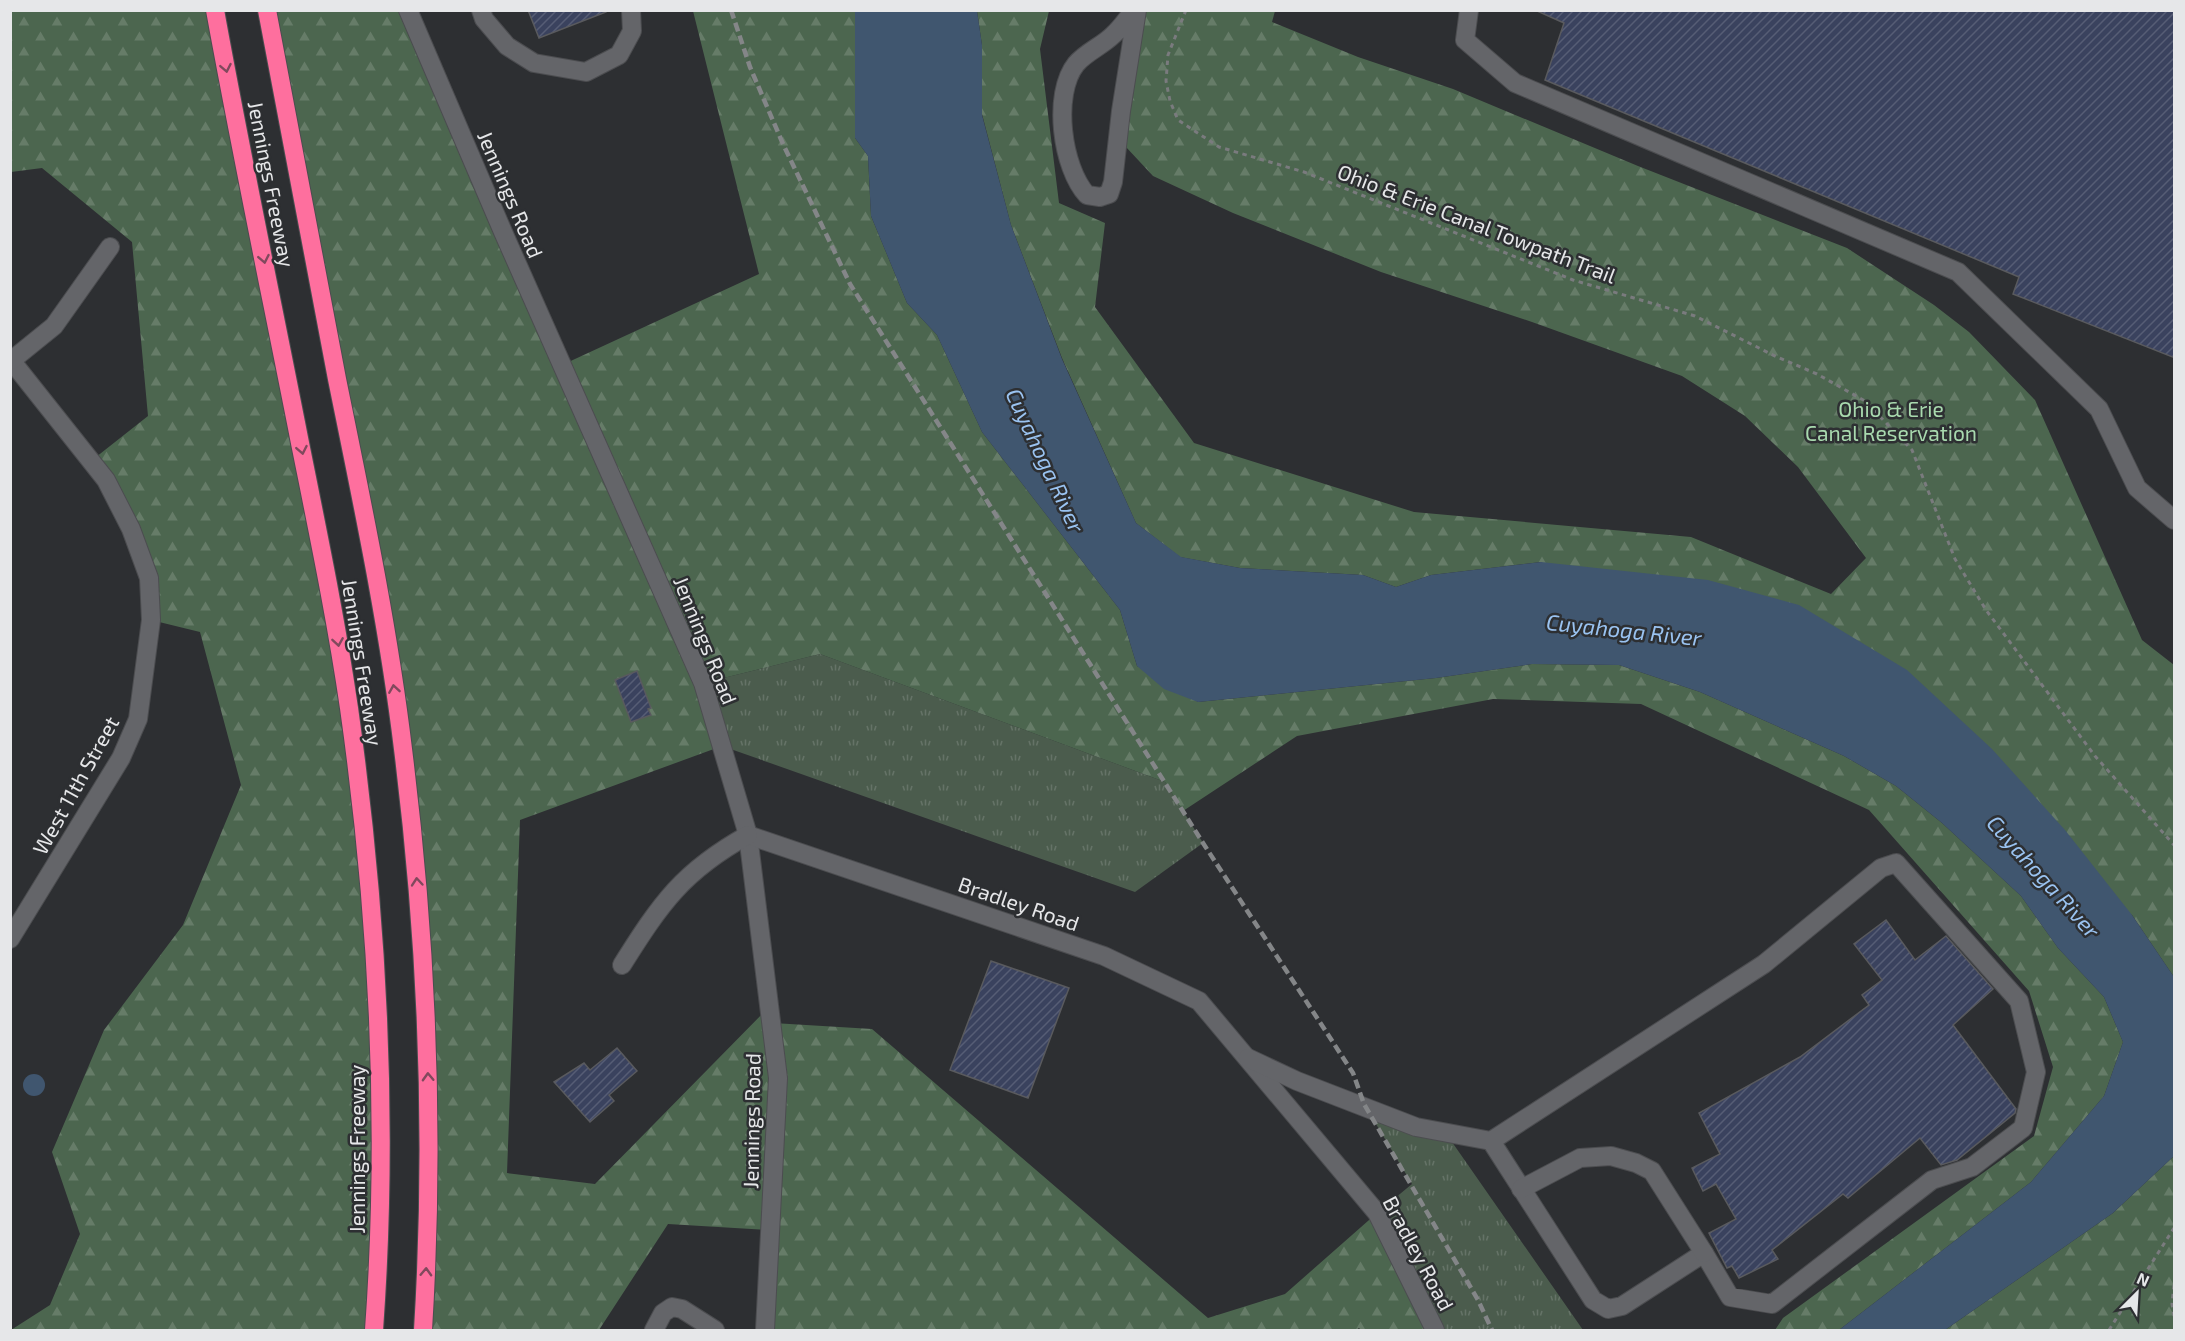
<svg xmlns="http://www.w3.org/2000/svg" width="2185" height="1341" font-family="'Exo 2',sans-serif">
<style>
.grass{fill:url(#grass-tufts)}
.forest{fill:url(#forest-firs)}
.water{fill:#40566f}
.building{fill:url(#building-hatch);stroke:#595a5e;stroke-width:1.5}
.lines{fill:none;stroke-linecap:round;stroke-linejoin:round}
.minor-casing{stroke:#4c4d50;stroke-width:20}
.highway-casing{stroke:#4c4d50;stroke-width:20}
.path{stroke:#7a7b7e;stroke-width:3;stroke-dasharray:4.5 4.5;stroke-linecap:butt}
.minor{stroke:#646569;stroke-width:18}
.highway{stroke:#fe6f9e;stroke-width:18}
.rail{stroke:#848688;stroke-width:4.5;stroke-dasharray:9 4.5;stroke-linecap:butt}
.oneway{stroke:#81495d}
.labels{text-anchor:middle;dominant-baseline:central;stroke-width:5;stroke-linejoin:round;paint-order:stroke}
.street-label{font-size:21px;fill:#e6e7e9;stroke:#2d2f32}
.park-label{font-size:21px;fill:#a8d9ae;stroke:#2d2f32}
.water-label{font-size:22px;font-style:italic;fill:#9ac3f1;stroke:#2d2f32}
</style>
<defs>
<pattern id="grass-tufts" width="24" height="20" patternUnits="userSpaceOnUse" patternTransform="scale(1.5)"><rect width="24" height="20" fill="#4b5c4d"/><path d="M3 7l-1-3M5 7V3M7 7l1-3M15 17l-1-3M17 17v-4M19 17l1-3" fill="none" stroke="#657367"/></pattern>
<pattern id="forest-firs" width="22" height="20" patternUnits="userSpaceOnUse" patternTransform="scale(1.5)"><rect width="22" height="20" fill="#4c664f"/><path d="M5 1l3.5 6h-7zM16 11l3.5 6h-7z" fill="#667c68"/></pattern>
<pattern id="building-hatch" width="6" height="6" patternUnits="userSpaceOnUse" patternTransform="scale(1.5)"><rect width="6" height="6" fill="#3a425e"/><path d="M-1 1l2-2M0 6l6-6M5 7l2-2" fill="none" stroke="#565d75"/></pattern>
</defs>
<rect width="100%" height="100%" fill="#2d2f32"/>
<g class="grass">
<polygon points="820,654 1165,782 1203,843 1135,892 722,746 703,683"/>
<polygon points="1364,1104 1445,1132 1583,1330 1435,1330 1377,1213 1412,1184"/>
</g>
<g class="forest">
<polygon points="11,11 215,11 299,435 372,913 374,1330 11,1330 50,1305 80,1234 52,1152 104,1030 183,925 241,785 200,632 151,620 149,578 91,461 148,416 132,242 42,168 11,172"/>
<polygon points="267,11 408,11 562,365 759,274 693,11 855,11 855,138 868,156 871,216 907,303 937,335 982,432 1120,610 1137,666 1198,702 1436,678 1532,664 1619,665 1700,692 1844,756 1896,786 1942,823 2021,896 2058,948 2104,997 2123,1042 2104,1096 2031,1182 1839,1330 1775,1330 1783,1318 2034,1136 2053,1067 2029,991 1869,810 1641,704 1493,699 1297,736 1183,811 1165,782 820,654 703,683 722,746 520,820 507,1173 595,1184 770,1006 773,1023 872,1029 1208,1318 1285,1294 1377,1213 1435,1330 1361,1330 1359,1328 1356,1330 765,1330 770,1230 668,1224 599,1330 423,1330 425,1294 412,830"/>
<polygon points="977,11 1049,11 1040,49 1059,203 1105,223 1095,307 1194,443 1414,512 1691,537 1831,594 1866,558 1798,467 1745,416 1682,376 1532,322 1381,272 1233,213 1153,176 1126,147 1137,11 1275,11 1272,22 1358,57 1453,89 1638,166 1847,248 1934,305 1969,332 2035,400 2142,640 2174,665 2174,977 2132,915 1541,562 1431,575 1396,587 1363,575 1240,568 1180,557 1136,523 1062,358 1011,225 982,114 982,45"/>
<polygon points="2174,1156 2174,1330 1945,1330 2113,1213"/>
</g>
<g class="water">
<polygon points="855,11 977,11 982,45 982,115 1011,225 1062,359 1136,523 1181,557 1240,568 1363,575 1396,587 1431,575 1541,562 1708,580 1799,605 1907,670 1992,749 2065,830 2132,915 2174,977 2174,1156 2113,1213 1945,1330 1839,1330 2031,1182 2104,1096 2123,1042 2104,997 2058,948 2021,896 1942,823 1896,786 1844,756 1700,692 1619,665 1532,664 1436,678 1198,702 1164,689 1137,666 1120,610 982,432 937,335 907,303 871,216 868,156 855,138"/>
<circle cx="34" cy="1085" r="11"/>
</g>
<g class="building">
<polygon points="528,10 606,10 606,12 539,38"/>
<polygon points="1535,10 2175,10 2175,358 2013,294 2019,277 1545,80 1564,23"/>
<polygon points="637,671 651,708 648,709 651,715 631,722 615,680"/>
<polygon points="1886,920 1915,960 1946,936 1993,989 1953,1025 2016,1109 2015,1113 1957,1160 1941,1165 1920,1138 1848,1198 1843,1194 1772,1250 1778,1259 1739,1278 1732,1266 1727,1268 1709,1233 1736,1219 1716,1184 1703,1191 1692,1168 1720,1154 1699,1113 1800,1057 1869,1005 1862,995 1882,980 1854,944"/>
<polygon points="991,961 1069,988 1028,1098 950,1070"/>
<polygon points="617,1048 637,1071 609,1095 614,1101 590,1122 554,1082 584,1063 590,1070"/>
</g>
<g class="lines">
<defs>
<g id="minor">
<polyline points="408,10 503,232 703,683 748,835 778,1078 765,1330"/>
<polyline points="481,10 484,19 507,46 534,63 586,72 619,55 632,31 631,10"/>
<path d="M1134,10C1127,19 1121,28 1113,35C1102,46 1086,52 1076,64C1052,94 1062,168 1087,195L1100,197L1109,194L1113,182L1121,111L1137,10"/>
<polyline points="1469,10 1465,40 1515,83 1958,272 2099,409 2137,488 2174,520"/>
<polyline points="10,359 106,480 131,529 149,578 151,620 138,719 121,758 10,939"/>
<polyline points="12,360 54,326 110,247"/>
<polyline points="748,835 1104,956 1199,1001 1377,1213 1435,1330"/>
<path d="M622,965C661,903 683,871 748,835"/>
<polyline points="1248,1058 1297,1081 1416,1127 1491,1141 1764,964 1881,868 1896,863 2019,1001 2036,1072 2023,1128 1972,1167 1932,1180 1772,1304 1730,1297 1704,1253 1622,1306 1608,1309 1593,1300 1491,1141"/>
<polyline points="1521,1189 1580,1158 1611,1156 1636,1163 1652,1171 1704,1253"/>
<polyline points="654,1330 663,1313 672,1307 682,1309 715,1330"/>
</g>
<g id="highway">
<path d="M215,10C241,153 271,296 299,438C317,528 336,618 349,708C378,914 389,1124 374,1330"/>
<path d="M267,10C290,133 313,256 337,379C362,502 388,624 403,749C427,941 435,1137 423,1330"/>
</g>
</defs>
<use href="#minor" class="minor-casing"/>
<use href="#highway" class="highway-casing"/>
<g class="path">
<polyline points="1186,10 1168,55 1166,81 1170,101 1178,120 1219,147 1304,172 1573,280 1695,316 1777,357 1817,374 1865,401 1912,450 1955,559 1986,610 2095,756 2174,845"/>
<polyline points="2174,1285 2172,1304 2174,1316"/>
<polyline points="2109,1330 2174,1228"/>
</g>
<use href="#minor" class="minor"/>
<use href="#highway" class="highway"/>
<polyline class="rail" points="731,10 750,67 783,144 850,284 1203,843 1353,1073 1364,1104 1478,1300 1492,1330"/>
</g>
<defs><path id="oneway-chevron" d="M-2-3.5L2.5 0L-2 3.5" fill="none" stroke-width="1.6" stroke-linecap="round" stroke-linejoin="round" transform="scale(1.5)"/></defs>
<g class="oneway">
<use href="#oneway-chevron" transform="translate(226 68) rotate(79)"/>
<use href="#oneway-chevron" transform="translate(264 259) rotate(79)"/>
<use href="#oneway-chevron" transform="translate(302 450) rotate(79)"/>
<use href="#oneway-chevron" transform="translate(338 642) rotate(81)"/>
<use href="#oneway-chevron" transform="translate(394 689) rotate(-99)"/>
<use href="#oneway-chevron" transform="translate(417 882) rotate(-95)"/>
<use href="#oneway-chevron" transform="translate(428 1077) rotate(-92)"/>
<use href="#oneway-chevron" transform="translate(426 1272) rotate(-88)"/>
</g>
<g class="labels">
<g class="street-label">
<text transform="translate(272 184) rotate(79)">Jennings Freeway</text>
<text transform="translate(511 194) rotate(67)">Jennings Road</text>
<text transform="translate(1477 223) rotate(21)">Ohio &amp; Erie Canal Towpath Trail</text>
<text transform="translate(706 640) rotate(68)">Jennings Road</text>
<text transform="translate(363 662) rotate(81)">Jennings Freeway</text>
<text transform="translate(75 785) rotate(-61)">West 11th Street</text>
<text transform="translate(1019 903) rotate(19)">Bradley Road</text>
<text transform="translate(751 1121) rotate(-89)">Jennings Road</text>
<text transform="translate(356 1149) rotate(-90)">Jennings Freeway</text>
<text transform="translate(1419 1253) rotate(62)">Bradley Road</text>
</g>
<g class="park-label">
<text x="1891" y="408">Ohio &amp; Erie<tspan x="1891" dy="24">Canal Reservation</tspan></text>
</g>
<g class="water-label">
<text transform="translate(1046 460) rotate(65)">Cuyahoga River</text>
<text transform="translate(1624 629) rotate(6)">Cuyahoga River</text>
<text transform="translate(2044 876) rotate(48)">Cuyahoga River</text>
</g>
</g>
<rect width="2185" height="1341" fill="none" stroke="#e6e7e9" stroke-width="24"/>
<g transform="translate(2137 1293) rotate(24)" stroke="#2d2f32" stroke-width="4.5" paint-order="stroke">
<path d="M0-4.5L10 22L0 15L-10 22Z" fill="#e6e7e9"/>
<text y="-9" font-size="16" font-weight="bold" text-anchor="middle" fill="#e6e7e9">N</text>
</g>
</svg>
